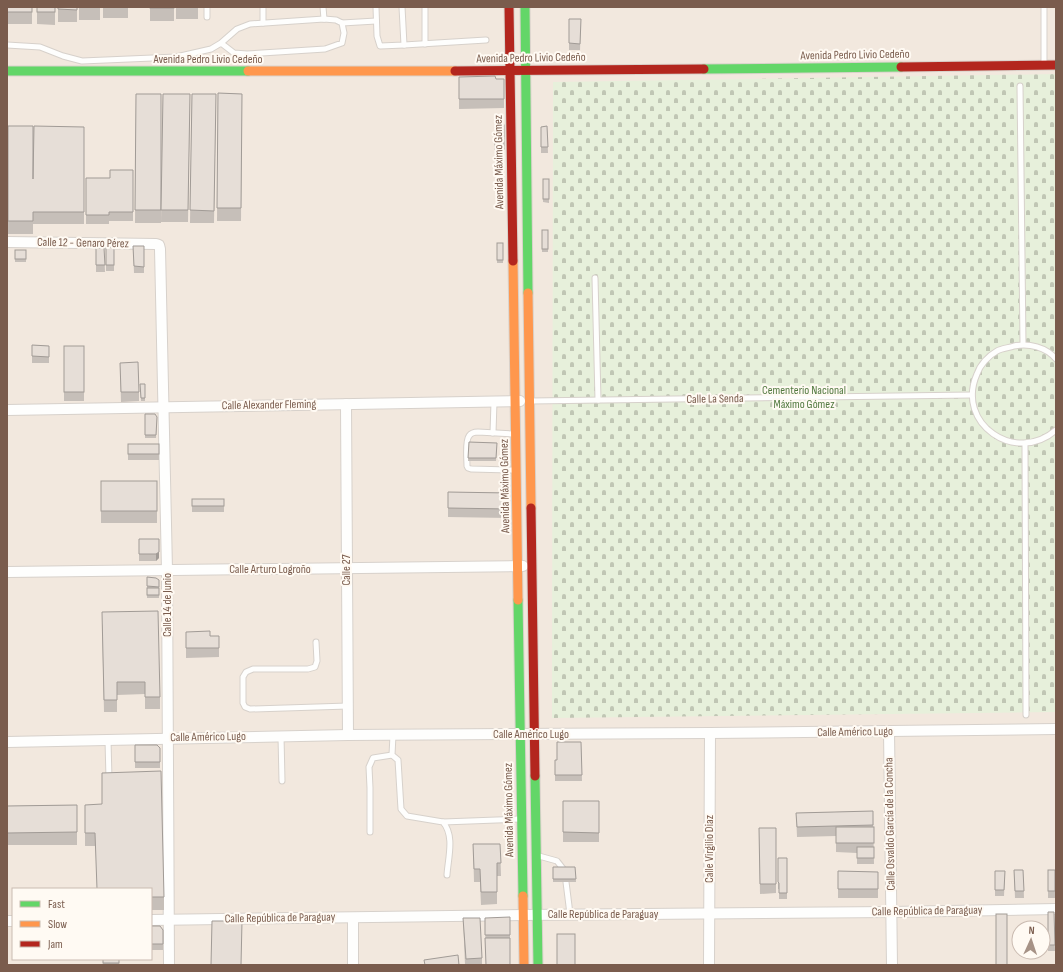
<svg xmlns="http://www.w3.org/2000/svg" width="1063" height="972" font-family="'Sofia Sans Condensed',sans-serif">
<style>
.residential{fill:#f2e8de;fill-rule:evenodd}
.cemetery{fill:url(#cemetery-stones)}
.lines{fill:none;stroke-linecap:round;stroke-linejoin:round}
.lane-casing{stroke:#d7d1cb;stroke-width:7}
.street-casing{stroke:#d7d1cb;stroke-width:12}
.fast-casing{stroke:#d9d2cb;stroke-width:11}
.slow-casing{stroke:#d9d2cb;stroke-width:11}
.jam-casing{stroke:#d9d2cb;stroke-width:11}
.lane{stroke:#fefefd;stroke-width:5}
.street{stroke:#fefefd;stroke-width:10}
.fast{stroke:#63d668;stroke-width:9}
.slow{stroke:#ff974d;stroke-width:9}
.jam{stroke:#b3261e;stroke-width:9}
.wall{fill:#c6bfb9}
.shaded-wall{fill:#a19b96}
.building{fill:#e6ded7;stroke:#a19b96}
.labels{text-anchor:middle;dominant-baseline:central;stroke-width:4;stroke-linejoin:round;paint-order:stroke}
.street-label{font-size:12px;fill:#7a5c4d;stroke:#fffaf3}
.park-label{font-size:12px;fill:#537a41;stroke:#fffaf3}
</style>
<defs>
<pattern id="cemetery-stones" width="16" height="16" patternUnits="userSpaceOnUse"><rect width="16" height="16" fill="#e7f0db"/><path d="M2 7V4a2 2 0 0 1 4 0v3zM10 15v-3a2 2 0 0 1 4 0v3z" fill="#c0c6b4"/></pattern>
</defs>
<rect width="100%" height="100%" fill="#f9f5f0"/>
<path class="residential" d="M7,7H1056V965H7ZM13,889H151V959H13ZM1019,928H1043V952H1019Z"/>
<polygon class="cemetery" points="1056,74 1056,712 552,718 553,82"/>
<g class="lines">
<defs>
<g id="lane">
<polyline points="207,7 207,17"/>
<polyline points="323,7 324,19"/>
<polyline points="376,7 377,36 380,46 404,45 402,7"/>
<polyline points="425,7 425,44"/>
<polyline points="263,23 263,7"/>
<polyline points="342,23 376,21"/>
<polyline points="7,45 40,47 63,56 82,61 176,57 211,49 221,43 237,29 250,24 324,19 336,20 342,23 344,33 342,43 325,49 247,54 234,53 221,43"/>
<polyline points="404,45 486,40"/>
<polyline points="1044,64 1044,7"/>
<polyline points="1020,86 1023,344"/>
<polyline points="595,278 598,400"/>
<path d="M1056,359C1046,347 1029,343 1014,346C1009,348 1002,348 997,351C988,356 980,365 977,374C955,424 1016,465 1056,430"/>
<polyline points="531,401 972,395"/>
<polyline points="493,433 494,402"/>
<path d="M513,434L478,432C474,432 471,433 469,436C465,441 467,459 467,466L468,468L471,469L513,470"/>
<polyline points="1025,444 1026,715"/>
<polyline points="316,642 317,661 315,667 308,669 253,669 246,672 243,677 243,703 245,707 250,709 348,706"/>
<path d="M393,735L392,755L398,760L401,809L407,816L443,822C455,836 448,858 447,875"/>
<polyline points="281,736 282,781"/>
<polyline points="108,740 109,779"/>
<polyline points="443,822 520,819"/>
<polyline points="370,832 370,788 369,767 373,758 392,755"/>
<polyline points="539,856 557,861 564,870"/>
<polyline points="566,882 570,914"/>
</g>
<g id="street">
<polyline points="7,242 156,244 159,245 160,249 167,570 169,965"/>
<polyline points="346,404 348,735"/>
<polyline points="7,410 520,401"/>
<polyline points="7,572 523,566"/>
<polyline points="889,731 892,965"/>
<polyline points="7,742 348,735 710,733 1056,729"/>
<polyline points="151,920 522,915 891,912 1056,909"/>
<polyline points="7,921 13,921"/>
<polyline points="353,965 353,918"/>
<polyline points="709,965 710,733"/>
</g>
<g id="fast">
<polyline points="525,7 528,293"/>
<polyline points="704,69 901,67"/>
<polyline points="7,71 248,71"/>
<polyline points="518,600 523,896"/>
<polyline points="535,776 538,965"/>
</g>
<g id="slow">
<polyline points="248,71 455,71"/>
<polyline points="513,261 518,600"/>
<polyline points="528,293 531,508"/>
<polyline points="523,896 524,965"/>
</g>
<g id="jam">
<polyline points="509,7 513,261"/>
<polyline points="901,67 1056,65"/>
<polyline points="455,71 704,69"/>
<polyline points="531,508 535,776"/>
</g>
</defs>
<use href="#lane" class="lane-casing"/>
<use href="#street" class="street-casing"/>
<use href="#fast" class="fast-casing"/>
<use href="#slow" class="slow-casing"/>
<use href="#jam" class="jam-casing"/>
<use href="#lane" class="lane"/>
<use href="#street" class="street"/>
<use href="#fast" class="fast"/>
<use href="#slow" class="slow"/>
<use href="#jam" class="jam"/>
</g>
<g class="wall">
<rect x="7" y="7" width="25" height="17"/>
<polygon points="37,7 55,7 55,25 37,24"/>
<rect x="58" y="7" width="19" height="15"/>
<rect x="79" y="7" width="21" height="13"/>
<rect x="103" y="7" width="25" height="11"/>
<rect x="150" y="7" width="24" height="14"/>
<rect x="176" y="7" width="22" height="12"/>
<polygon points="569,19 581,19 580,50 569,50"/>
<polygon points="459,77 496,79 504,79 504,108 459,109"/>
<polygon points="218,93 242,94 241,221 217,221"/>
<polygon points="136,94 161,94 161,223 135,223"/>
<polygon points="163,94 190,94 188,222 161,222"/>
<polygon points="192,94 216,94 214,223 190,223"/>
<rect x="495" y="125" width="9" height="30"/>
<polygon points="8,126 33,179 84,127 84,224 33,224 33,234 8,234"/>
<polygon points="547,126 548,153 541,153 541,127"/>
<polygon points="133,170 133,221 109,221 109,224 86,224 86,178 110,178"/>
<polygon points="543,179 549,179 549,203 543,202"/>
<rect x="542" y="230" width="6" height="22"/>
<rect x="497" y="243" width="6" height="20"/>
<polygon points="133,246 144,246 144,273 134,273"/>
<rect x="106" y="247" width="8" height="24"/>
<polygon points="96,248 104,248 105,272 96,272"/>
<rect x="15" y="250" width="11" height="12"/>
<polygon points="32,345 49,346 49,363 32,363"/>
<rect x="64" y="346" width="20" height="55"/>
<polygon points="120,363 139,392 139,401 121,402"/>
<polygon points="140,384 145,384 145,401 141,401"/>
<polygon points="145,414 157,417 156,438 145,438"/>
<polygon points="469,442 497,443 496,461 468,461"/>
<rect x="128" y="444" width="31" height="16"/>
<rect x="101" y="481" width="56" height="42"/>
<polygon points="448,492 508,493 508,518 448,517"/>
<rect x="192" y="499" width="32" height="13"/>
<polygon points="139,539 159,539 159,558 156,561 139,561"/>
<polygon points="147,577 159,580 159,598 147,598"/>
<polygon points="102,624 160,697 160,709 145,709 145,694 117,695 117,712 104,712"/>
<polygon points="186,632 210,636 219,636 219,657 186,658"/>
<polygon points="581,742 582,781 555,781 555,760 557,760"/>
<polygon points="135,745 160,748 160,768 135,768"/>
<rect x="563" y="801" width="36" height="41"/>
<polygon points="77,805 77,845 7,845 7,806"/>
<polygon points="873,811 874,864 857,864 857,853 836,852 836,836 797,837 796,813"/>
<polygon points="85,817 164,897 164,910 151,910 151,889 95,846 85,846"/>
<polygon points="759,828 776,828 776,893 760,894"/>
<polygon points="473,844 500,844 501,876 497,876 497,904 481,905 480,882 474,882"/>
<polygon points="778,858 787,858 787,899 779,899 779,889 778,889"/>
<polygon points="553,867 575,867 576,882 553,882"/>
<polygon points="1014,870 1023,870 1024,898 1015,898"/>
<rect x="1048" y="870" width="7" height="28"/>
<polygon points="838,871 878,872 878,898 838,898"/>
<polygon points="995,871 1005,871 1004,896 995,896"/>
<polygon points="1048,912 1054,912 1055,951 1048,951"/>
<polygon points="463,918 482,958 482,965 465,965"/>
<polygon points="485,918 510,935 510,965 486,965"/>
<polygon points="151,926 163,930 163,950 151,950"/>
<rect x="103" y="959" width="16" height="6"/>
</g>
<polygon class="shaded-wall" points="159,539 159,558 156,561 156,554"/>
<g class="building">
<rect x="7" y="7" width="25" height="5"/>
<rect x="37" y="7" width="18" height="5"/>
<polygon points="58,7 77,7 77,10 58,9"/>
<rect x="150" y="7" width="24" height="1"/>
<polygon points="569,19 581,19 580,44 569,43"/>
<polygon points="495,76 496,79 504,79 504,99 459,99 459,77"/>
<polygon points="218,93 242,94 241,208 217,208"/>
<polygon points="136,94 161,94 161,210 135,210"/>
<polygon points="163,94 190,94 188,210 161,210"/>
<polygon points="192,94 216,94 214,211 190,210"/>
<rect x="495" y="125" width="9" height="24"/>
<polygon points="8,126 33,126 33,179 34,126 84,127 84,212 33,212 33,221 8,221"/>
<polygon points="547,126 548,147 541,147 541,127"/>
<polygon points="110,170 133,170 133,212 109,212 109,215 86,215 86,178 110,178"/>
<rect x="543" y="179" width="6" height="20"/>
<rect x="542" y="230" width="6" height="19"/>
<rect x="497" y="243" width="6" height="17"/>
<polygon points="133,246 144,246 144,267 134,266"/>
<rect x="106" y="247" width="8" height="18"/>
<polygon points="96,248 104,248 105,265 96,265"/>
<rect x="15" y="250" width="11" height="9"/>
<polygon points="32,345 49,346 49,357 32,356"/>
<rect x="64" y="346" width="20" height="46"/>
<polygon points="138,362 139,392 121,392 120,363"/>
<polygon points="140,384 145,384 145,398 141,398"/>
<polygon points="145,414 155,414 157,417 156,435 145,435"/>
<polygon points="469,442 497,443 496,458 468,458"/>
<rect x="128" y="444" width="31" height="10"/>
<rect x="101" y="481" width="56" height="30"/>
<polygon points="448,492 508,493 508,509 448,508"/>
<rect x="192" y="499" width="32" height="7"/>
<polygon points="139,539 159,539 159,552 156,554 139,554"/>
<polygon points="147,577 156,578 159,580 159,587 147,586"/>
<rect x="147" y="588" width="12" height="7"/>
<polygon points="158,611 160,697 145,697 145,682 117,682 117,700 104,700 102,612"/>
<polygon points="210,631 210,636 219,636 219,648 186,648 186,632"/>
<polygon points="557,742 581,742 582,775 555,775 555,760 557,760"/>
<polygon points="135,745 157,745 160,748 160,762 135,762"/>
<polygon points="161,771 164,897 151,897 151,889 97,889 95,833 85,833 85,805 102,804 102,773"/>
<polygon points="563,801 599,801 599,833 563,832"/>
<polygon points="77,805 77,832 7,833 7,806"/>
<polygon points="873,811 873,825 797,827 796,813"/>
<rect x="836" y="827" width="38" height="16"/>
<polygon points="759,828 776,828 776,884 760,884"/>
<polygon points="473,844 500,844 501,863 497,863 497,892 481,892 480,869 474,869"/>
<rect x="857" y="847" width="17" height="11"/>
<polygon points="778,858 787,858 787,893 779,893 779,883 778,882"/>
<polygon points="553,867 575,867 576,879 553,879"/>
<polygon points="1014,870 1023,870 1024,891 1015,891"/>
<rect x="1048" y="870" width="7" height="21"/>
<polygon points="838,871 878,872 878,889 838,889"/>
<polygon points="995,871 1005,871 1004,890 995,890"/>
<polygon points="1048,912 1054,912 1055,945 1048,945"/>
<rect x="996" y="914" width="11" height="51"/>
<polygon points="510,917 510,935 485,935 485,918"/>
<polygon points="463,918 480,918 482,958 466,959"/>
<polygon points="212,921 242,921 241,965 211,965"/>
<polygon points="151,926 160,926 163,930 163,944 151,944"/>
<rect x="557" y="934" width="18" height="31"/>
<polygon points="485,938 510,938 510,965 486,965"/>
<polygon points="458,955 459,965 425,965 424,960"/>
<rect x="103" y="959" width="16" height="4"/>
</g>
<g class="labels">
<g class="street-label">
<text transform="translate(855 55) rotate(-1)">Avenida Pedro Livio Cedeño</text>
<text transform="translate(531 58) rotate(-1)">Avenida Pedro Livio Cedeño</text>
<text x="208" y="59">Avenida Pedro Livio Cedeño</text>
<text transform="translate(499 162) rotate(-91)">Avenida Máximo Gómez</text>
<text transform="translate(83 243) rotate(1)">Calle 12 - Genaro Pérez</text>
<text transform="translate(715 399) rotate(-1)">Calle La Senda</text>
<text transform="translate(269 405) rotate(-1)">Calle Alexander Fleming</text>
<text transform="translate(505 486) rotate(-91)">Avenida Máximo Gómez</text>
<text x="270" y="569">Calle Arturo Logroño</text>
<text transform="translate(346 570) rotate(-90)">Calle 27</text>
<text transform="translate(167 605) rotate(-90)">Calle 14 de Junio</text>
<text transform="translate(855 732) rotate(-1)">Calle Américo Lugo</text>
<text x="531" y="734">Calle Américo Lugo</text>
<text transform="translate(208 737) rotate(-1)">Calle Américo Lugo</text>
<text transform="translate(509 810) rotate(-91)">Avenida Máximo Gómez</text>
<text transform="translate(890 824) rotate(-91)">Calle Osvaldo García de la Concha</text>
<text transform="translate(709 849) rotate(-90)">Calle Virgilio Diaz</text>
<text transform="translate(927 911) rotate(-1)">Calle República de Paraguay</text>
<text x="603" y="914">Calle República de Paraguay</text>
<text transform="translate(280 918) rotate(-1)">Calle República de Paraguay</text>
</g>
<g class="park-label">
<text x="804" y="390">Cementerio Nacional<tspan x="804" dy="14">Máximo Gómez</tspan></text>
</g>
</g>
<rect width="1063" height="972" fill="none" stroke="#7a5c4d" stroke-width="16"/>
<rect x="12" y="888" width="140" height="72" fill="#fffaf3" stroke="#cabbb1"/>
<rect x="20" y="901" width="20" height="6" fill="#63d668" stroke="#cabbb1"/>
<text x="48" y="908" font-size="12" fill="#7a5c4d">Fast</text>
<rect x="20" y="921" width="20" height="6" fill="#ff974d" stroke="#cabbb1"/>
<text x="48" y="928" font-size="12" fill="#7a5c4d">Slow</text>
<rect x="20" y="941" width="20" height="6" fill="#b3261e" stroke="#cabbb1"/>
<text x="48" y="948" font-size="12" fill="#7a5c4d">Jam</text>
<g transform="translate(1031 940) rotate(3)"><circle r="19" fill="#fffaf3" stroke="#cabbb1"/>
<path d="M0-3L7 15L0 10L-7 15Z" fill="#a69286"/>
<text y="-6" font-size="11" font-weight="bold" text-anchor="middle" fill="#7a5c4d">N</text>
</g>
</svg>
